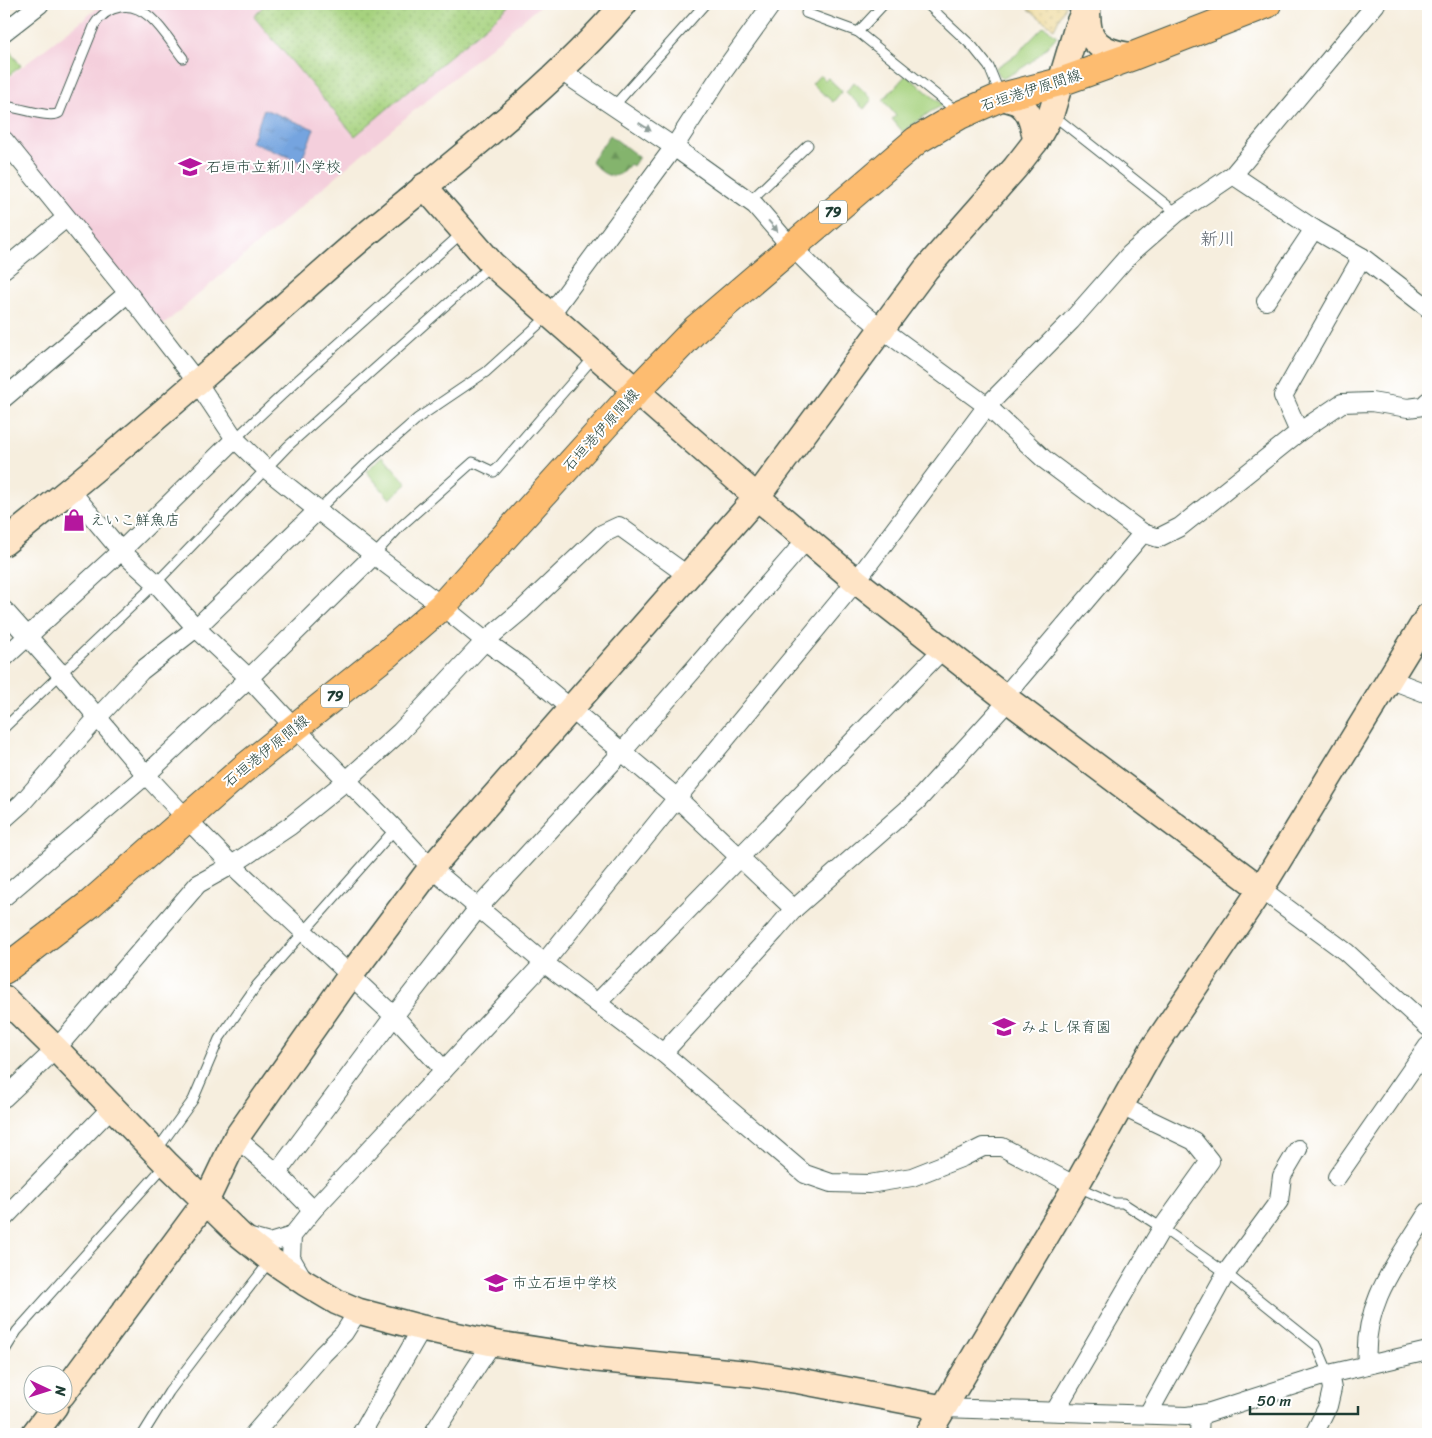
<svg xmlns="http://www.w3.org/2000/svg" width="1432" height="1438" font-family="Sriracha,'Klee One',sans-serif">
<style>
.built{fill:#f4cfdc}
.green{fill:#a6d27e;stroke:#628859}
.forest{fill:url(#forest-firs);stroke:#527850}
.sand{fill:url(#sand-dots);stroke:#868c69}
.park{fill:url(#park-dots);stroke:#628859}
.water{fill:url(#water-ripples);stroke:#4a708a}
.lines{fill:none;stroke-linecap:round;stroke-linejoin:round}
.lane-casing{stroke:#3f584e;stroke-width:11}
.street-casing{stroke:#3f584e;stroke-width:20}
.secondary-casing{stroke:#3f584e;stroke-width:28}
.primary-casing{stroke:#3f584e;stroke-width:30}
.lane{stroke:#fff;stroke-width:9}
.street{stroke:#fff;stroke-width:18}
.secondary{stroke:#fee4c6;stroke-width:25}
.primary{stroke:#fdbc70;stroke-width:28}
.oneway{fill:#8f9e9a}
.labels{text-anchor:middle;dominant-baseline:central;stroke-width:4;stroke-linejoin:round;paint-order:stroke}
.shield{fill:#fff;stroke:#627771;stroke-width:1}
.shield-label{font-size:14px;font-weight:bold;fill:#1f3d34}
.street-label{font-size:15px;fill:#1f3d34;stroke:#fff}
.poi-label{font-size:15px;fill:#1f3d34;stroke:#fff;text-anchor:start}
.quarter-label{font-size:18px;fill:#5f676f;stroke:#fff}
</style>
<defs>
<pattern id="forest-firs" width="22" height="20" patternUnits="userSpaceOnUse" patternTransform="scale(1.25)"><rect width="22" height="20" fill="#84b46d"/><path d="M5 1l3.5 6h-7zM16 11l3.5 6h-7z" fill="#6b945a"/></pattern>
<pattern id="sand-dots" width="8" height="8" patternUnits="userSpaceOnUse" patternTransform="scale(1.25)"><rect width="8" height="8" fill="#eeda9e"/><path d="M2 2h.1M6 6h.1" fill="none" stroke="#ccbc89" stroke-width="1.8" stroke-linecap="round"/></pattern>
<pattern id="park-dots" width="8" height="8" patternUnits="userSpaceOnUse" patternTransform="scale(1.25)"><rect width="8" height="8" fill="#a6d27e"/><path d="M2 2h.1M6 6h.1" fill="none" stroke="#8eb56e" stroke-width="1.8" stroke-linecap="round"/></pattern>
<pattern id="water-ripples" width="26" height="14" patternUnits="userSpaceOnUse" patternTransform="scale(1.25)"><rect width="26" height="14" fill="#75a4df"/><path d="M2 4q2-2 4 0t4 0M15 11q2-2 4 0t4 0" fill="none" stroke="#5f87b6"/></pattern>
</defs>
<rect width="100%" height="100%" fill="#fff"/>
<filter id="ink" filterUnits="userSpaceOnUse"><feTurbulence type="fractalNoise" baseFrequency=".02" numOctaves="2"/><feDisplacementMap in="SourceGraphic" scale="10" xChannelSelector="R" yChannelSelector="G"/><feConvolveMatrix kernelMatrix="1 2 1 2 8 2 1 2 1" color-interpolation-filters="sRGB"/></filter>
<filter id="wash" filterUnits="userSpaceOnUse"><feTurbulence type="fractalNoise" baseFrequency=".0096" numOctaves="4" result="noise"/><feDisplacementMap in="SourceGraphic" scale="20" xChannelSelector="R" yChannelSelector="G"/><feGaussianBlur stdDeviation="1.12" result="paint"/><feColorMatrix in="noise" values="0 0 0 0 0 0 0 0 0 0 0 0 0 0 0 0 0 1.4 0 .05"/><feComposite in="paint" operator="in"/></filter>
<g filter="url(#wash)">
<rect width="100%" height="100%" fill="#f6eede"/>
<polygon class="built" points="103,4 542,4 362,154 162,326 4,131 4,81"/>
<g class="green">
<path d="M1044,26L1057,36C1037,59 1029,65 1002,79L995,68L1016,55Z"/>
<polygon points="4,43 21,66 4,79"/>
<polygon points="820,75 825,80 828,78 842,91 833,102 812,84"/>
<polygon points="906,75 943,105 930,112 903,132 892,119 896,116 883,100"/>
<polygon points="854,82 872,99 864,109 846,92"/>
<polygon points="383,456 407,484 390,499 366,471"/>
</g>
<path class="forest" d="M610,135L639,157L633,166L630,164C617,183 604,177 591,161Z"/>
<polygon class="sand" points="1022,4 1066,4 1054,29"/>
<polygon class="park" points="265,4 512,4 355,136 254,17"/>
<polygon class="water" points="264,109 314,129 301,162 251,142"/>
</g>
<g filter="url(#ink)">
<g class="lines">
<defs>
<g id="lane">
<polyline points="927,4 973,47 989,67 1000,94"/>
<polyline points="806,13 858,32 884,4"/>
<polyline points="858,32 949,105 954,114"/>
<polyline points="613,107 705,4"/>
<path d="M4,111L9,107C22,108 50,119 59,113L95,24C101,15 109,9 120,7C149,2 167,38 183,58"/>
<polyline points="1053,115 1177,213"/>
<polyline points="750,201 808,145"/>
<polyline points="235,439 300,378 462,233"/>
<polyline points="318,510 370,460 418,418 486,372 548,316"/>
<polyline points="374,555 400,527 473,462 494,472 594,357"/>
<polyline points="4,728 156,583 288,446 491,265"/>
<polyline points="157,1150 193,1100 219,1039 257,985 395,829"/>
<polyline points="1078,1187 1114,1203 1123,1203 1162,1228 1226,1273 1317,1346 1329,1374"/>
<polyline points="4,1352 17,1331 165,1165"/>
<polyline points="143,1434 169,1392 213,1334 270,1261"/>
</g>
<g id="street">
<polyline points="4,32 40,4"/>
<polyline points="561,71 674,147 755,205 785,240 835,290 882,329 987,406 1045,460 1143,533 1158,538 1180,527 1299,432 1342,403 1371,402 1408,408 1423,406 1428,401"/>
<polyline points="4,140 128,293 197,382 235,439 266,469 374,555 442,606 485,641 520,666 677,798 794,909"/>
<polyline points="1233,175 1314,229 1362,257 1428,308"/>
<polyline points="4,269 66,218"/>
<polyline points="1266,301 1314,229"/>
<polyline points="550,315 674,147 718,79 772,4"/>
<polyline points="4,398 128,293"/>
<polyline points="1299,432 1283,396 1362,257"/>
<polyline points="70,490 121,551 156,583 196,628 249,678 295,728 395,829 431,868 544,963 663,1053 805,1174 831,1183 869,1184 912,1177 963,1157 983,1147 1002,1147 1076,1186"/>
<polyline points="4,610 61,674 146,775 186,818 232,865 394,1016 444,1070"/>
<polyline points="4,658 121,551 235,439"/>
<polyline points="1389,679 1428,694"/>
<polyline points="1004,697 1143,533"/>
<polyline points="4,819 22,803 98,717 141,671 196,628 318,510"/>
<polyline points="1261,889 1346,952 1428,1027"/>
<polyline points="4,897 146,775 249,678 374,555"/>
<polyline points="597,1003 943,649"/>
<polyline points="663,1053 775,931 794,909 917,801 1009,700"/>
<polyline points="4,1098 56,1049 198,884 232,865 290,826 346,781 400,732 485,641 522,610 602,534 619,526 687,575"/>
<polyline points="236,1138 277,1173 313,1210"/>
<polyline points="277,1173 394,1016 479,907 622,752 807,539"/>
<polyline points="1337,1177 1428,1046"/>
<polyline points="4,1218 112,1107"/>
<polyline points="247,1237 269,1243 292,1236"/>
<polyline points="303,1279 291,1258 292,1236 313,1210 544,963 677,798 856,581 987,406 1071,321 1130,254 1177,213 1233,175 1376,4"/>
<path d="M1367,1365C1362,1303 1398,1261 1428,1212"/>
<polyline points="943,1408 1187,1416 1207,1413 1329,1374 1428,1351"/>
<polyline points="1055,1411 1162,1228 1210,1161 1194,1141 1121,1106"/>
<polyline points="1148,1414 1226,1273 1279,1201 1282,1176 1298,1149"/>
<polyline points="254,1434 323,1354 344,1333 358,1311"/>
<polyline points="361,1434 422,1328"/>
<polyline points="433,1434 492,1343"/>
<polyline points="1199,1434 1200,1414"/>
<polyline points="1314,1434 1328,1406 1332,1389 1329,1374"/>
</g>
<g id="secondary">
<path d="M1087,4C1088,12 1087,24 1090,32C1096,50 1117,54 1133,56"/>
<path d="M1001,97C1006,99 1012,100 1017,102C1031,110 1033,127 1036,141"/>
<polyline points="424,186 492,264 757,497 856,581 1004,697 1261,889"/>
<path d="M4,543C74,487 143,430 210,371C259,329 307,285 356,243C448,166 545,95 624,4"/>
<polyline points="4,998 56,1049 166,1163 240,1235 271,1260 305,1283 337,1302 358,1311 422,1328 492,1343 596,1359 753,1374 800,1381 943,1408"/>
<polyline points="62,1395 206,1201 236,1138 350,976 431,868 757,497 926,269 1015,168 1036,141 1051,114 1077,27 1087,4"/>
<polyline points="34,1434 55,1406"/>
<polyline points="928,1434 1076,1186 1152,1050 1261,889 1428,616"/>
</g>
<polyline id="primary" points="4,970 90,904 242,770 388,653 442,606 637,390 696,329 917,140 960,115 1001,97 1060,82 1133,56 1267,4"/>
</defs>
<use href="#lane" class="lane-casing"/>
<use href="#street" class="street-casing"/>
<use href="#secondary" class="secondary-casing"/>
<use href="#primary" class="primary-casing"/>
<use href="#lane" class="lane"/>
<use href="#street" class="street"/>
<use href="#secondary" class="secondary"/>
<use href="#primary" class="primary"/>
</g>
<defs><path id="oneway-solid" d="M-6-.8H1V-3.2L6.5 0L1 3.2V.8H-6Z" transform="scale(1.25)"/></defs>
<g class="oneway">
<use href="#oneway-solid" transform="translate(645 127) rotate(33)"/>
<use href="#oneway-solid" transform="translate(773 226) rotate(49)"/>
</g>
</g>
<defs>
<symbol id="school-bare" viewBox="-9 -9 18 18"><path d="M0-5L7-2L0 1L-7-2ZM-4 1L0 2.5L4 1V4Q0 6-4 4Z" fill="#b5179e" stroke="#fff" stroke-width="2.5" paint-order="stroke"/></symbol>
<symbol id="shop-bare" viewBox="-9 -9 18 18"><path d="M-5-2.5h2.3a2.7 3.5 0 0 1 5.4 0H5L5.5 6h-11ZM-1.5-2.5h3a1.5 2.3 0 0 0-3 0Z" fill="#b5179e" stroke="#fff" stroke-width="2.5" paint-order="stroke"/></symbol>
</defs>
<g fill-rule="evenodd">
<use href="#school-bare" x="174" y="151" width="32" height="32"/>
<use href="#shop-bare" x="58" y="504" width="32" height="32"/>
<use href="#school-bare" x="988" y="1011" width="32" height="32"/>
<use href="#school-bare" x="480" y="1267" width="32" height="32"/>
</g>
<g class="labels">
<g class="shield">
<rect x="819" y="200.5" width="28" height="23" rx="4"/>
<rect x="321" y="684.5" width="28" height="23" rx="4"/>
</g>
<g class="shield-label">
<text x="833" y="212">79</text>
<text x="335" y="696">79</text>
</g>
<g class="street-label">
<text transform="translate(1031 90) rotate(-18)">石垣港伊原間線</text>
<text transform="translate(601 430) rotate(-48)">石垣港伊原間線</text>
<text transform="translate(266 751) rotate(-39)">石垣港伊原間線</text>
</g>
<g class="poi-label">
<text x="206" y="167">石垣市立新川小学校</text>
<text x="90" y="520">えいこ鮮魚店</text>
<text x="1021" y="1027">みよし保育園</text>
<text x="512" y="1283">市立石垣中学校</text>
</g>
<g class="quarter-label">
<text x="1218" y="239">新川</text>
</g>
</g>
<rect width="1432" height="1438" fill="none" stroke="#fff" stroke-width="20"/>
<g transform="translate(48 1390) rotate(94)"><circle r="24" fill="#ffffff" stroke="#a5b1ae"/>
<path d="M0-4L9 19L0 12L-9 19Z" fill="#b5179e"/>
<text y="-8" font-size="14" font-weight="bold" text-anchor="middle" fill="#1f3d34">N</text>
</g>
<path d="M1250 1406v8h108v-8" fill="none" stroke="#1f3d34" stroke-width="2.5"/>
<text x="1257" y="1406" font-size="15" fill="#1f3d34" stroke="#ffffff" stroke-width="4" paint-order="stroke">50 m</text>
</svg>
